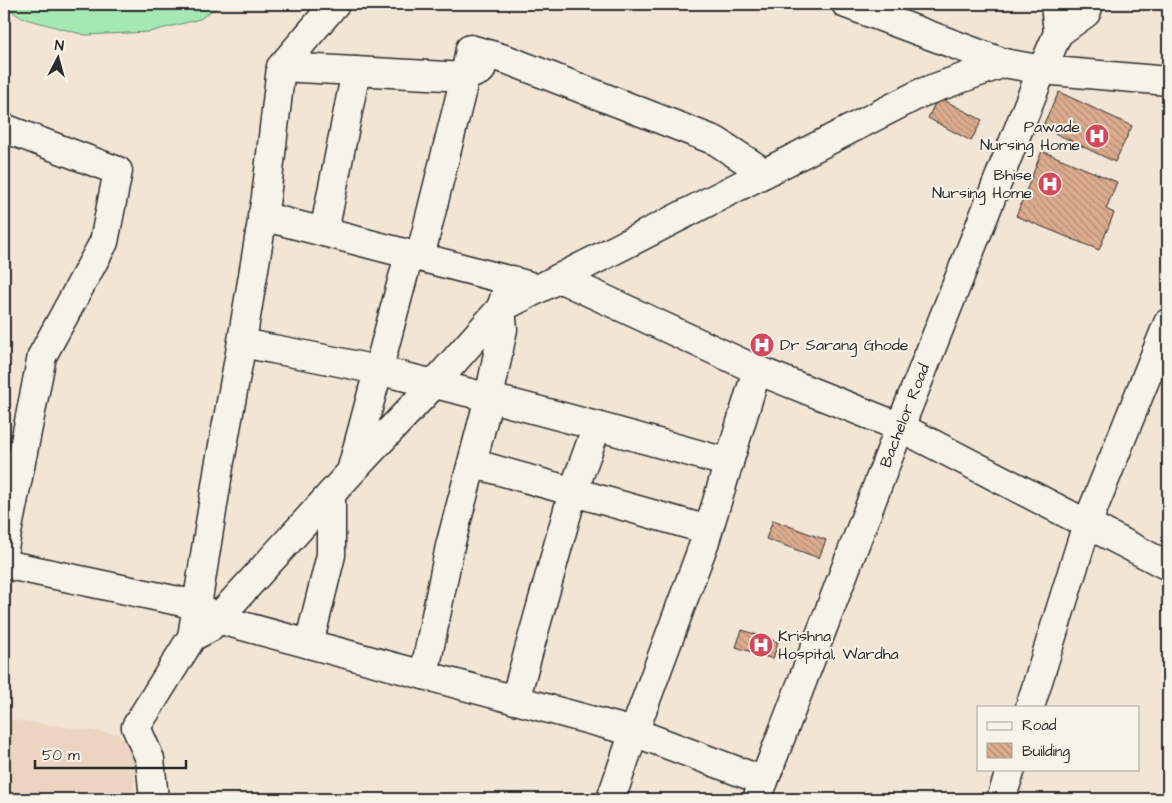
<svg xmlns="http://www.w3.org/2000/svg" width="1172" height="803" font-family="'Architects Daughter',sans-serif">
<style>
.built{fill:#ebd4c0}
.grass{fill:#a4e9b4;stroke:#688a70}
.building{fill:url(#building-back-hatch);stroke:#2b2b2b}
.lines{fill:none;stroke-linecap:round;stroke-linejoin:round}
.minor-casing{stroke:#2b2b2b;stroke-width:31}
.major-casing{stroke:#2b2b2b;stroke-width:31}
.minor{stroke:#f7f3e8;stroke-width:28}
.major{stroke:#f7f3e8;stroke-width:28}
.labels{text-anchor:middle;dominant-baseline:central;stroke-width:4;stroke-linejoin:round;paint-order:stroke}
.poi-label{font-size:16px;fill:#2b2b2b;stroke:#f7f3e8;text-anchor:end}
.street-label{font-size:16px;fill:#2b2b2b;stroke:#f7f3e8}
</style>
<defs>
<pattern id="building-back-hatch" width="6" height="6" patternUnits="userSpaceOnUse" patternTransform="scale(1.25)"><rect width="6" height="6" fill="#dcac8e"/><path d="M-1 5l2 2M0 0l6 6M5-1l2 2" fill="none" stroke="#b38c74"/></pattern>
</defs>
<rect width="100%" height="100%" fill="#f2e5d6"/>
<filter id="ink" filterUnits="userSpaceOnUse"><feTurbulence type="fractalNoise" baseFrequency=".02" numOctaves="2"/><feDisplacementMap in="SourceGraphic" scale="10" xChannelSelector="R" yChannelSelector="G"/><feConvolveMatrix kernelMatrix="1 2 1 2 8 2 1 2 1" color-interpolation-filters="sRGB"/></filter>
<g filter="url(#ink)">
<polygon class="built" points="4,719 118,734 137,752 132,799 4,799"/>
<polygon class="grass" points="4,4 221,4 200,19 149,32 85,35 22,18 4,6"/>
<g class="building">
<polygon points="1059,92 1132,126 1115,162 1042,127"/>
<polygon points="938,97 982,120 971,141 928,118"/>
<polygon points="1042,151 1117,182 1106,209 1114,213 1099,250 1016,216"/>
<polygon points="773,520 826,540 819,558 766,539"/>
<polygon points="742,630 778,642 773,659 736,647"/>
</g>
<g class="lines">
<defs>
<g id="minor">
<polyline points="846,4 1004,63"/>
<polyline points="281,67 335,4"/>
<polyline points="4,128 118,171 104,242 42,356 4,548"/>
<polyline points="262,216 527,285"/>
<polyline points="324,232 356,71"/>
<polyline points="420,257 465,77 481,70"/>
<polyline points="559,278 757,370"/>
<path d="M242,343C288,352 334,360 380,371C497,398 613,430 729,463"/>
<polyline points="472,463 708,530"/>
<polyline points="352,468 409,255"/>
<polyline points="4,564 197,605 217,619 634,732 764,781"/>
<polyline points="192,637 209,628 351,472 434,384 501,308 921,93 1004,63 1042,70 1168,81"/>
<polyline points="309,644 331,555 331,494"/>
<polyline points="424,675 450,546 489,398 503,329 501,308 510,280 512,280"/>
<polyline points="515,700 573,492 597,426"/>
<polyline points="1030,707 1087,524 1168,323"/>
<polyline points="154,799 150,759 136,727 192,637 219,467 240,353 266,197 281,67 465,77 470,49 508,60 716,141 765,173"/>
<polyline points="611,799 634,732 705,541 757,370 900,427 1168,566"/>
<polyline points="1001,799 1011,769"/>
</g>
<g id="major">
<polyline points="1058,33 1086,13 1089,4"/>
<path id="s1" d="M757,799L900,427L1042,70L1058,33L1055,4"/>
</g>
</defs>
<use href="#minor" class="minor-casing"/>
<use href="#major" class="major-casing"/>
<use href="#minor" class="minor"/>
<use href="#major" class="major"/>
</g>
</g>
<defs>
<symbol id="hospital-disc" viewBox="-11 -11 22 22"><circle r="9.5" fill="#d1495b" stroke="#f7f3e8"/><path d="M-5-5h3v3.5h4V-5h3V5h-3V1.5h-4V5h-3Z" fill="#fff"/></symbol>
</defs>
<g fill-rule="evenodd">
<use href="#hospital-disc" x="1083" y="122" width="28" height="28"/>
<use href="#hospital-disc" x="1036" y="170" width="28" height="28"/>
<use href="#hospital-disc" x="748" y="331" width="28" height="28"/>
<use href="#hospital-disc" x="747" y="631" width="28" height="28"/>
</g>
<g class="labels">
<g class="poi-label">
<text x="1080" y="127">Pawade<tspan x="1080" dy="18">Nursing Home</tspan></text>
<text x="1032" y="175">Bhise<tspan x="1032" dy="18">Nursing Home</tspan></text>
<text x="780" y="345" text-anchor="start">Dr Sarang Ghode</text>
<text x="778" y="636" text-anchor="start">Krishna<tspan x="778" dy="18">Hospital, Wardha</tspan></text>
</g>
<g class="street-label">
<text stroke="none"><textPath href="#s1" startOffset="411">Bachelor Road</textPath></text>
</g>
</g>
<rect width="1172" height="803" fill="none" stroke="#f7f3e8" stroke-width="20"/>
<rect x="10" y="10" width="1152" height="783" fill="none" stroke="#2b2b2b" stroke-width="2" filter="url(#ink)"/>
<rect x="977" y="706" width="162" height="65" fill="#f7f3e8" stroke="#a5a39c"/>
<rect x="987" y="722" width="25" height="8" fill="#f7f3e8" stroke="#a5a39c"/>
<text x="1022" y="730" font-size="15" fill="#2b2b2b">Road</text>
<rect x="987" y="743" width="25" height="15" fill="url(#building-back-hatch)" stroke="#a5a39c"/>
<text x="1022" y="756" font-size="15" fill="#2b2b2b">Building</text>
<g transform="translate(58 58) rotate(6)" stroke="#f7f3e8" stroke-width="4" paint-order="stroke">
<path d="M0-4L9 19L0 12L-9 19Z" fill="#2b2b2b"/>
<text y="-8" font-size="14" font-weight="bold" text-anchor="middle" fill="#2b2b2b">N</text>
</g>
<path d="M35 760v8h151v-8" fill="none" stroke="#2b2b2b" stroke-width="2.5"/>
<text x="42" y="760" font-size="15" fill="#2b2b2b" stroke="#f7f3e8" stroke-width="4" paint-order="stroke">50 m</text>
</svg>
